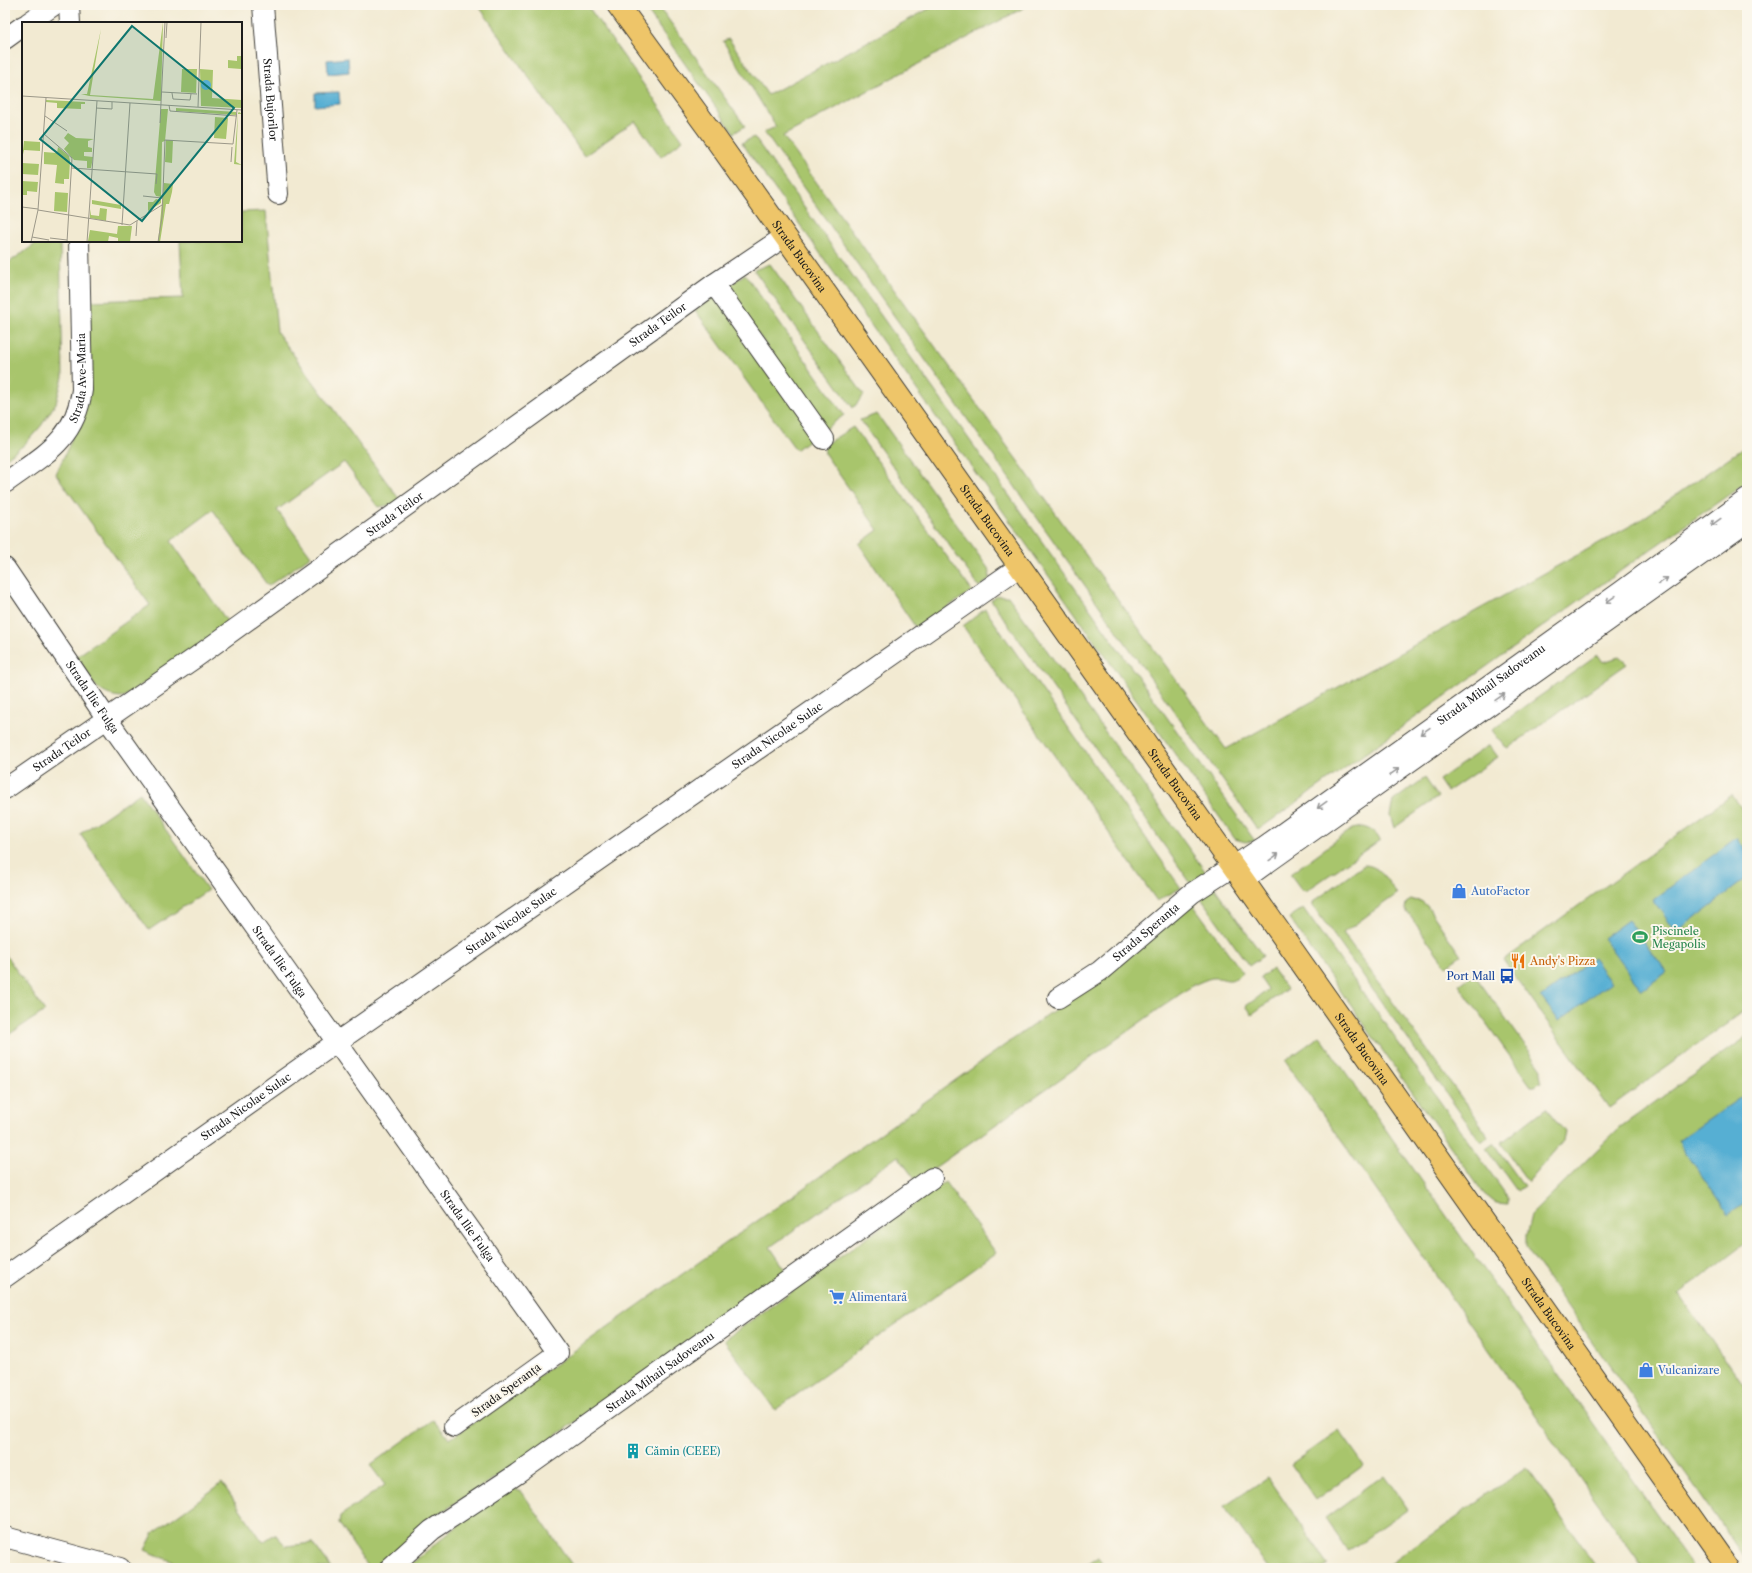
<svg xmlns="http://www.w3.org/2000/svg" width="1752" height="1573" font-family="'Libre Caslon Text',serif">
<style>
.green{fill:#a8c56c;stroke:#627044}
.water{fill:#56afd3;stroke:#396678}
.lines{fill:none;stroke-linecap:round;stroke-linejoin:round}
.street-casing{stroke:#3c3b37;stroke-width:22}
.primary-casing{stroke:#3c3b37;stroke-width:24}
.street{stroke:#fff;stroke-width:20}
.primary{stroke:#eec569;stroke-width:22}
.oneway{stroke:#999}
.labels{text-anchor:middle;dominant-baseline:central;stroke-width:4;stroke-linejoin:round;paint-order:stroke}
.street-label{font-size:11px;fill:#1c1c1c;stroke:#fbf7ec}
.shop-label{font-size:11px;fill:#366cbe;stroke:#fbf7ec;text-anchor:start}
.leisure-label{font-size:11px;fill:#27864d;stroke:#fbf7ec;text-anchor:start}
.food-label{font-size:11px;fill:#c56008;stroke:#fbf7ec;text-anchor:start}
.transit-label{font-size:11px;fill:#164399;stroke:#fbf7ec;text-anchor:end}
.culture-label{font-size:11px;fill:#0d838f;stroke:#fbf7ec;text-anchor:start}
.inset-road{fill:none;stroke:#9c9889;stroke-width:1}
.view{fill:#0f766e;fill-opacity:0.15;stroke:#0f766e;stroke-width:2}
.inset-edge{fill:none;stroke:#1c1c1c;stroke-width:2}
</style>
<rect width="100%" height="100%" fill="#fbf7ec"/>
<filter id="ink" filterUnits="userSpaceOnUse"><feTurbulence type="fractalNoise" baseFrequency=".025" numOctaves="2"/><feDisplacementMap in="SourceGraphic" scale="8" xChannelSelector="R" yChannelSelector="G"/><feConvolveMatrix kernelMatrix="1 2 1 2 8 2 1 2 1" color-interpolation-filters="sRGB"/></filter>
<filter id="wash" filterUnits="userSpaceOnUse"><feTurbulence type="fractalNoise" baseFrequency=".012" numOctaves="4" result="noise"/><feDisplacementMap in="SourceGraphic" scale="16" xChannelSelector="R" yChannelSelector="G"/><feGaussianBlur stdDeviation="0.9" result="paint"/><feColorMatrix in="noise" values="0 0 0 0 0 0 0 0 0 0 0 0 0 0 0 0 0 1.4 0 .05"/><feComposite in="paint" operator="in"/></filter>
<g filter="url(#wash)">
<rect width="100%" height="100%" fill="#f2ead2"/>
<g class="green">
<polygon points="478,5 587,5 683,140 661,157 635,121 584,156"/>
<polygon points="651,5 658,5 745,126 734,133 648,12"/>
<polygon points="936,5 1029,5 783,136 1226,749 1639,521 1747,445 1747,482 1647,552 1258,830 764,132 776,127 723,41 729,39 768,95"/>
<polygon points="754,137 1255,841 1245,842 1235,839 742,143"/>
<path d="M266,211L277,332L402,503L378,507L344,462L277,510L311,556L268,586L213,510L171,541L229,624L124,697C96,697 90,678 76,657L150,605L56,474L71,441L89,301L183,298L180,241H241V212Z"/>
<polygon points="40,241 60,241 63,377 56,403 41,426 24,445 5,459 5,265"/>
<polygon points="770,264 864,395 853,408 754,270"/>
<polygon points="745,274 844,415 825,429 727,290 730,285"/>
<polygon points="715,295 815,435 796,450 695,310"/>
<polygon points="877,414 990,571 989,580 979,587 860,420"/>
<polygon points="853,427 972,591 916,628 859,544 878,530 825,454 824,445"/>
<polygon points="997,596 1008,596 1207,874 1192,885 991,600"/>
<polygon points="985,609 1181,888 1157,901 963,626"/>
<polygon points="1598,655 1603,662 1619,657 1627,664 1508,748 1503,745 1492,730"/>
<polygon points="1489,745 1498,757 1447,792 1439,780"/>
<polygon points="1425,778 1438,797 1394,828 1390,815 1393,801"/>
<polygon points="140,793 208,890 149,930 80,834"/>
<polygon points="1732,795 1747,816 1747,1009 1609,1108 1503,960"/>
<path d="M1362,827C1371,829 1375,832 1380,840L1306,891L1301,889L1290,874L1352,829Z"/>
<path d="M1364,865C1380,865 1387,881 1397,894L1343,933L1489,1136L1481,1142L1313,906V902Z"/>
<polygon points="1212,884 1263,956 1249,966 1198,894"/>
<polygon points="1411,900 1421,901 1427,906 1461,956 1446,966 1405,909 1406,903"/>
<path d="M1192,903L1243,973C1227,986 1228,977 1212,978C1206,979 1199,983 1193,985L916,1181L898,1156L770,1247L788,1273L513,1466L423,1524L384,1566L380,1568H368L339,1523L340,1516L385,1485L370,1465L433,1420L450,1439L1105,974Z"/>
<polygon points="1303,908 1509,1199 1509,1204 1496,1203 1484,1194 1289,918"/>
<polygon points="5,954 45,1011 5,1037"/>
<polygon points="1272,969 1287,989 1252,1014 1246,1006 1268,990 1260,978"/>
<polygon points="1474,974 1542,1069 1541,1082 1535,1086 1531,1086 1459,985"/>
<polygon points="1320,1036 1694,1568 1643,1568 1285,1061"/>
<polygon points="1747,1036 1747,1242 1679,1294 1747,1392 1747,1560 1526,1248 1526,1236 1531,1215 1619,1128"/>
<polygon points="1546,1108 1565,1132 1563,1141 1528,1182 1501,1143"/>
<polygon points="1493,1143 1524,1186 1517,1191 1486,1148"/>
<polygon points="945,1182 996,1253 775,1410 724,1340"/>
<polygon points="1339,1430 1364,1465 1316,1500 1291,1464"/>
<polygon points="1526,1467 1598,1568 1385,1568 1400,1557"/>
<polygon points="1384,1475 1408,1509 1348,1551 1325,1518"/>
<polygon points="1268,1477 1329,1565 1324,1568 1268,1568 1225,1506"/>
<polygon points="222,1483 263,1542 275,1534 286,1546 313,1543 331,1568 188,1568 145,1550 154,1532"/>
<polygon points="507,1486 522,1492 574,1568 406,1568"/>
<polygon points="1098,1557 1106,1568 1082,1568"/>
</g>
<g class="water">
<polygon points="348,58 349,72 328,74 327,60"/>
<polygon points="339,92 340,104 315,106 315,93"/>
<polygon points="1736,838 1747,852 1747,878 1676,932 1653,900"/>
<polygon points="1628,920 1667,972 1642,990 1603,938"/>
<polygon points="1593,958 1611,982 1559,1021 1541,997"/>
<polygon points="1747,1093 1747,1201 1728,1214 1678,1141"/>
</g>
</g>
<g filter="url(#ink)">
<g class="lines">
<defs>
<g id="street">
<polyline points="69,5 70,23"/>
<path id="s1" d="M263,5L278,194"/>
<polyline points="28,23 54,5"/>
<polyline points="5,39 23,26"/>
<polyline points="714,284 824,439"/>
<path id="s2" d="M5,483C43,455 75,441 82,390L79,241"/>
<path id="s3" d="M5,568L107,719L558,1353L454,1427"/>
<path id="s4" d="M5,789L195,658L714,284L784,237"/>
<polyline points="1243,880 1747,522"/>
<path id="s5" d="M1058,998L1100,971L1192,893L1265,846L1622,591L1747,499"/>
<path id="s6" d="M5,1277L337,1042L1019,567"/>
<polyline points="5,1537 120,1568"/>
<path id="s7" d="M390,1568L432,1530L517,1474L932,1178"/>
</g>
<g id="primary">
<path id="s8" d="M618,5L708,128L1243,880L1728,1568"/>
</g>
</defs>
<use href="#street" class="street-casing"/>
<use href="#primary" class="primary-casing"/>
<use href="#street" class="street"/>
<use href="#primary" class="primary"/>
</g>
<defs><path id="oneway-shaft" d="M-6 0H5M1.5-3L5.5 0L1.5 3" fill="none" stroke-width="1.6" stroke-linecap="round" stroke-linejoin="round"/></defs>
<g class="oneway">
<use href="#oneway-shaft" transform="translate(1716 522) rotate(144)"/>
<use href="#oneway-shaft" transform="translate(1663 581) rotate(-35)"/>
<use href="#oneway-shaft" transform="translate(1611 599) rotate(145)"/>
<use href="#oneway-shaft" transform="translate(1500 697) rotate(-35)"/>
<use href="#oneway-shaft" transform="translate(1425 731) rotate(145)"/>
<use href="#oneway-shaft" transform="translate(1394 772) rotate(-35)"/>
<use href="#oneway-shaft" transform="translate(1322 805) rotate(144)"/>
<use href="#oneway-shaft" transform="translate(1274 857) rotate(-36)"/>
</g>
</g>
<defs>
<symbol id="shop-bare" viewBox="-9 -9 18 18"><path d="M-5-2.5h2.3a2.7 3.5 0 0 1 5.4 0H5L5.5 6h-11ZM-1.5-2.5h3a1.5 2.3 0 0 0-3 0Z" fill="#3f7fe0" stroke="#fbf7ec" stroke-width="2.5" paint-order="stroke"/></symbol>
<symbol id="stadium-bare" viewBox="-9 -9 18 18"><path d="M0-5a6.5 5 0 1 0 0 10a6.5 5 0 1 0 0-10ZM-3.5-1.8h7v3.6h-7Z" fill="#2e9e5b" stroke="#fbf7ec" stroke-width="2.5" paint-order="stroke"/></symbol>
<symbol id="restaurant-bare" viewBox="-9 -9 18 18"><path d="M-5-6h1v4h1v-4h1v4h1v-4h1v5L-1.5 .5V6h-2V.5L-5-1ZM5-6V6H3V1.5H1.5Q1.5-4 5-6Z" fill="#e8710a" stroke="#fbf7ec" stroke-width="2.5" paint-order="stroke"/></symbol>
<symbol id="bus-bare" viewBox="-9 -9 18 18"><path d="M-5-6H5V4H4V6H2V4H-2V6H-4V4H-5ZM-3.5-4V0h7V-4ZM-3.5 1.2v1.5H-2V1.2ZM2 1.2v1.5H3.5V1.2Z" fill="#1a4fb4" stroke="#fbf7ec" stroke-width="2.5" paint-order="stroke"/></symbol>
<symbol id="supermarket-bare" viewBox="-9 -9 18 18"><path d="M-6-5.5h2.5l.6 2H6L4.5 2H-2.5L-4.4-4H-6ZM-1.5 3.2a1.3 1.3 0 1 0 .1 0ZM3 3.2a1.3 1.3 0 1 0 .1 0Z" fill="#3f7fe0" stroke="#fbf7ec" stroke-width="2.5" paint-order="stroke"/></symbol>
<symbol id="building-bare" viewBox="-9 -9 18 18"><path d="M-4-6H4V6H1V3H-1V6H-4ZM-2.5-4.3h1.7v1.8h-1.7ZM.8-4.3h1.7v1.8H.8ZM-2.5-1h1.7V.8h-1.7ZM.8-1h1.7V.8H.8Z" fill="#0f9aa8" stroke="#fbf7ec" stroke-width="2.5" paint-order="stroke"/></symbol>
</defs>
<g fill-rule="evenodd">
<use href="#shop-bare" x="1448" y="880" width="22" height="22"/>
<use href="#stadium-bare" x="1629" y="926" width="22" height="22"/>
<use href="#restaurant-bare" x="1507" y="950" width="22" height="22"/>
<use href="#bus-bare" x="1496" y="965" width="22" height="22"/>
<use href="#supermarket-bare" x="826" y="1286" width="22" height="22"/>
<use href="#shop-bare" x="1635" y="1359" width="22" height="22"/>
<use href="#building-bare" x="622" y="1440" width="22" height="22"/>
</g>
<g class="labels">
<g class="street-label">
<text stroke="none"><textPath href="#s1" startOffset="95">Strada Bujorilor</textPath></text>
<text stroke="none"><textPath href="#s8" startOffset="310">Strada Bucovina</textPath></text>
<text stroke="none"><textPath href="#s4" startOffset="801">Strada Teilor</textPath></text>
<text stroke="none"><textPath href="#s2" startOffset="137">Strada Ave-Maria</textPath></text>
<text stroke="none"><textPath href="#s4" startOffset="477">Strada Teilor</textPath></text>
<text stroke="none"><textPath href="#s8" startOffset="634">Strada Bucovina</textPath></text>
<text stroke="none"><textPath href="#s5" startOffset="535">Strada Mihail Sadoveanu</textPath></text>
<text stroke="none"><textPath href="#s3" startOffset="156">Strada Ilie Fulga</textPath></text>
<text stroke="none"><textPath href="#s6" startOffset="943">Strada Nicolae Sulac</textPath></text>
<text stroke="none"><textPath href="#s4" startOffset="69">Strada Teilor</textPath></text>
<text stroke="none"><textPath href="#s8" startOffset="958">Strada Bucovina</textPath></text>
<text stroke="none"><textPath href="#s6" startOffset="619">Strada Nicolae Sulac</textPath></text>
<text stroke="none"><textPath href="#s5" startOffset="110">Strada Speranța</textPath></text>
<text stroke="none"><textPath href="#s3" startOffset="480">Strada Ilie Fulga</textPath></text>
<text stroke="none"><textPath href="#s8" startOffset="1282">Strada Bucovina</textPath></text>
<text stroke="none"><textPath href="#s6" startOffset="295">Strada Nicolae Sulac</textPath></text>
<text stroke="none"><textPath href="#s3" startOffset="804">Strada Ilie Fulga</textPath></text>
<text stroke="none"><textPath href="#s8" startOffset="1606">Strada Bucovina</textPath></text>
<text stroke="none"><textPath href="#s7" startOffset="334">Strada Mihail Sadoveanu</textPath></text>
<text transform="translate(506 1390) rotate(-36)">Strada Speranța</text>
</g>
<g class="shop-label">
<text x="1471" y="891">AutoFactor</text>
<text x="849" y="1297">Alimentară</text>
<text x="1658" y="1370">Vulcanizare</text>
</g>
<g class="leisure-label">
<text x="1652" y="931">Piscinele<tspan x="1652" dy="13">Megapolis</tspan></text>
</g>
<g class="food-label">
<text x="1530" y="961">Andy's Pizza</text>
</g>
<g class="transit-label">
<text x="1495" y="976">Port Mall</text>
</g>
<g class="culture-label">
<text x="645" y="1451">Cămin (CEEE)</text>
</g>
</g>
<g transform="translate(22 22)">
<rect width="220" height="220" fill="#f2ead2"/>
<path d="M141,0L139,79L67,74L59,72H65L79,7L68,73L131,77ZM215,34H220L219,47L206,46V38L215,39ZM160,47H175L174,71L159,70ZM178,47L191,48L190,76L220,78V86L179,84ZM24,78L63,80V82H59V87L35,86V81L24,80ZM154,86L214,90V93L154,89ZM139,87H146L143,119L140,120L139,175L134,174L132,170ZM217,90L220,92H216L214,140L220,143L212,142L216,91ZM193,95L206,96L204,117L192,116ZM46,111L54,116L72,117L66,119V125L70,126V130H62V134L71,135L69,146H65V139L52,138L42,127L47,121L42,116ZM144,118H151L150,141L143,140ZM2,119L18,120V129L2,128L0,137ZM36,125L47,134L48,139L47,157H42V162L33,161L35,143L22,142V130L35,131ZM0,141L17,142L16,153L0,152ZM0,159L16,160L15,170L5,169V173H0ZM142,161L151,162L150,170L147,182H144L138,220H136ZM33,170L46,171L45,190L32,189ZM134,177L139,178V181L126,189V180H131ZM70,178L99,183V187L70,182ZM78,186L85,187L84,199L68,196V187L69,193L77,194ZM96,204H110L108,220H96V216L87,214L86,220L66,219L68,208L95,212Z" fill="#a8c56c"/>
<path d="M179 63a5 5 0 1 1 10 0a5 5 0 1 1-10 0Z" fill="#56afd3"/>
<path class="inset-road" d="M144,16L145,0M140,70L175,72M150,71L151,77L168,78L169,72M0,74L220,88M147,83L148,89L215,94M176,85L179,0M74,86L90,87V80M23,94L45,109M138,101L143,0M22,112L50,136L45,220M209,140L210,125M50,146L135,152L134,162M121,174L140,176M0,185L16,187M16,188L108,203L140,183M100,203L108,81M114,214L115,199M10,215L27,218M28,216L45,218M9,220L16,188L24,76M65,220L75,79M136,220L140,195L143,118L211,122L215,88"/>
<path class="view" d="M110,4L212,86L120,199L18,117Z"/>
<rect width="220" height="220" class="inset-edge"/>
</g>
<rect width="1752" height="1573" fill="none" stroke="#fbf7ec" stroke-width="20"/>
</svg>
